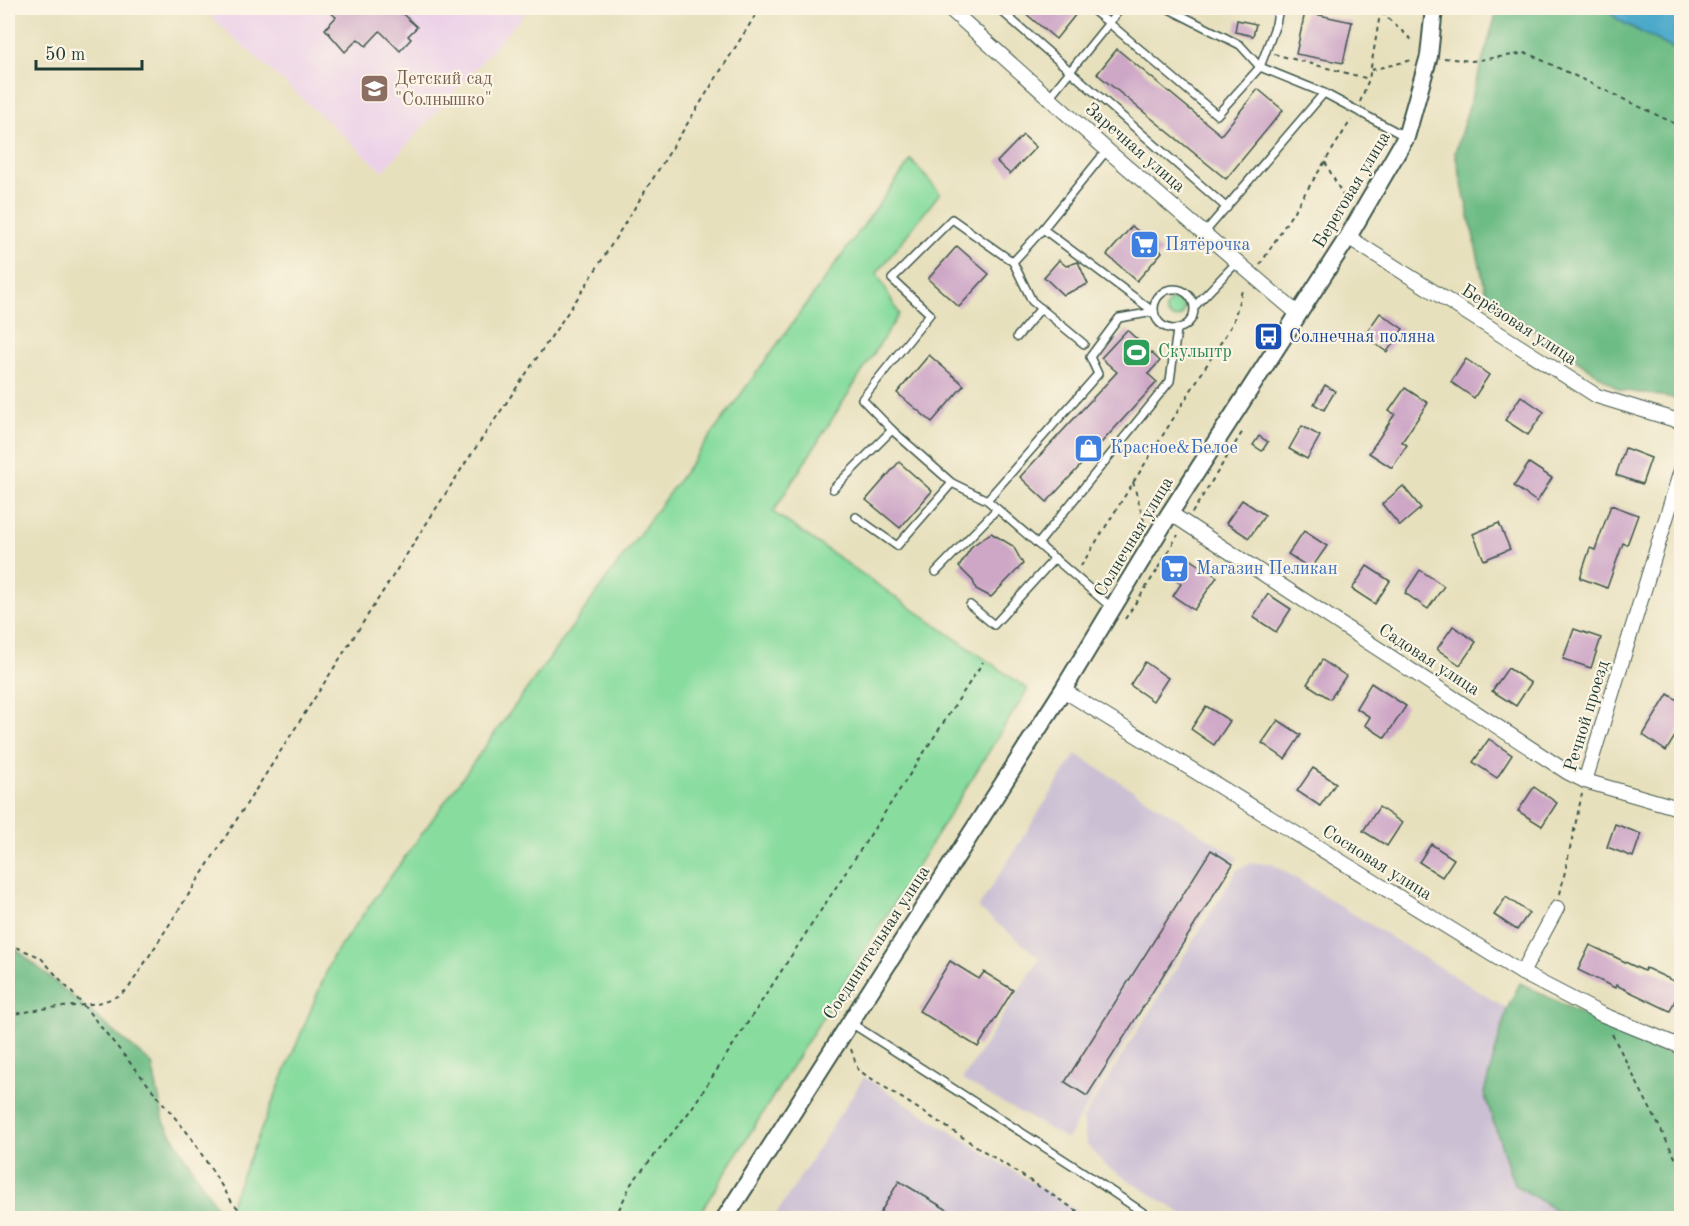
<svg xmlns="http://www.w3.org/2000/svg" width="1689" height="1226" font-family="'Old Standard TT',serif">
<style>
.built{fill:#ecd1e9}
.industrial{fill:#cbbfd4}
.green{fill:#87dc9e;stroke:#538c69;stroke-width:1.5}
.forest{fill:#6dbc85;stroke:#467c5c;stroke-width:1.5}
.water{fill:#4ca9ca;stroke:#36737f;stroke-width:1.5}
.building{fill:#cea7c7}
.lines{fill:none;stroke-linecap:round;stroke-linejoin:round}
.service-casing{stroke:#3d5549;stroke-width:10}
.minor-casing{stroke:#3d5549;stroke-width:16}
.tertiary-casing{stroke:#3d5549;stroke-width:20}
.path{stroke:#3d5549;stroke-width:2;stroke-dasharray:4.5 4.5;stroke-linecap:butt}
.service{stroke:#fff;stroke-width:7}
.minor{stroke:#fff;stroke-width:14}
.tertiary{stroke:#fff;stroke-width:16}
.labels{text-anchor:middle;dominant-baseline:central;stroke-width:4.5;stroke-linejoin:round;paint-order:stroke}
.education-label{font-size:18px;fill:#785e54;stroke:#fcf5e5;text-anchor:start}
.street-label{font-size:18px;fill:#1f3d34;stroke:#fcf5e5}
.shop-label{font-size:18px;fill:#366cbe;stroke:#fcf5e5;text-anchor:start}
.transit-label{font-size:18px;fill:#164399;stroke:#fcf5e5;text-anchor:start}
.leisure-label{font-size:18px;fill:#27864d;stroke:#fcf5e5;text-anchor:start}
</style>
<rect width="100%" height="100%" fill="#fcf5e5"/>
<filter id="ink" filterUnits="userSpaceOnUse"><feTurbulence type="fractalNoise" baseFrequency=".0167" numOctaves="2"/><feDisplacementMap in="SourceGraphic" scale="12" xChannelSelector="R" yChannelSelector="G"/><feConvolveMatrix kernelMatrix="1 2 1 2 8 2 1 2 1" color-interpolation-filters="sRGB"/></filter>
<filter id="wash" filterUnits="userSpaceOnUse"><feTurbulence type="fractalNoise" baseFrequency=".008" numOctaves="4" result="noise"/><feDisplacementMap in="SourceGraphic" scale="24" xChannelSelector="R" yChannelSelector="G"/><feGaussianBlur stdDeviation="1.35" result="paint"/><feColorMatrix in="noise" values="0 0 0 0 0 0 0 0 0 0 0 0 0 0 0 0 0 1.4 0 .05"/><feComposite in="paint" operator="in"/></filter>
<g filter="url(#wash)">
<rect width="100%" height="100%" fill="#e7e0bd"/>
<polygon class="built" points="201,8 530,8 383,171"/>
<g class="industrial">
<polygon points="1076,754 1238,857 1067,1139 962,1080 1040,958 978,908"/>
<polygon points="1251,863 1271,863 1507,1009 1484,1093 1514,1184 1568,1218 1189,1218 1106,1166 1086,1144 1083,1119 1237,870"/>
<polygon points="864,1077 1088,1218 774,1218"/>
</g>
<g class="green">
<polygon points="911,160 940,193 877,273 899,314 773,512 1028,689 697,1218 240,1218 229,1207 333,956"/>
<circle cx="1175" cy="309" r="9"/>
</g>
<g class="forest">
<polygon points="1498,8 1604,8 1620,21 1681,53 1681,399 1620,390 1487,297 1455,153"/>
<polygon points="8,942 152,1064 164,1122 223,1218 8,1218"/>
<polygon points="1520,983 1646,1046 1681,1059 1681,1218 1568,1218 1514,1184 1484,1093 1507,1009"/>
</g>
<polygon class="water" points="1604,8 1681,8 1681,53 1620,21"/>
<g id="blocks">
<g class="building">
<polygon points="325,8 396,8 417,27 408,36 411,39 400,51 380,31 366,46 358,39 345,52 325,29 336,17"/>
<polygon points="1019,8 1069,8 1076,14 1056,39"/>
<polygon points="1305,12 1352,22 1343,63 1296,54"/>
<polygon points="1237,20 1256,24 1253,36 1235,32"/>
<polygon points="1117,49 1221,135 1258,89 1283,110 1226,179 1097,74"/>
<polygon points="1023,135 1036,147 1010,174 997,162"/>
<polygon points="1132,226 1162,252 1137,281 1107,255"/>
<polygon points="957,246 989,274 959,307 928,279"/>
<polygon points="1059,260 1066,266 1078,262 1088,284 1063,295 1044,277"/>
<polygon points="1380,313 1403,329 1387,352 1364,336"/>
<polygon points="1127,330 1160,361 1148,374 1157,382 1047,502 1020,477 1117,372 1101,358"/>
<polygon points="929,355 964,385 932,422 897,393"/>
<polygon points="1466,359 1489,375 1474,398 1451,382"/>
<polygon points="1325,385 1335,391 1324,410 1314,404"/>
<polygon points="1405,388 1428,403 1402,442 1407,445 1392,468 1369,453 1395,414 1389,411"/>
<polygon points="1521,396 1544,412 1528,435 1505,420"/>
<polygon points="1302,426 1320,436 1307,459 1289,449"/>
<polygon points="1259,436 1268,442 1262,451 1253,445"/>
<polygon points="1625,448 1651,458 1642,484 1616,475"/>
<polygon points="899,462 932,491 900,528 866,500"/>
<polygon points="1529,463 1552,478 1537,502 1514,486"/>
<polygon points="1403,486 1421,508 1400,526 1382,504"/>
<polygon points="1242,500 1265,515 1249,538 1226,523"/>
<polygon points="1611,505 1638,515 1627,545 1623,543 1607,588 1580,578 1590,548 1595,550"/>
<polygon points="1499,523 1510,549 1484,560 1473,534"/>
<polygon points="1304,531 1327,546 1311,569 1288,554"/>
<polygon points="991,533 1013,546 1023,564 991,597 976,589 973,581 959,567 972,546"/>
<polygon points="1184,555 1217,577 1194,610 1173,596 1181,584 1170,576"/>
<polygon points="1367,566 1390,581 1375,604 1352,589"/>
<polygon points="1420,570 1444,586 1428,609 1405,593"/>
<polygon points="1268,594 1291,609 1276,632 1253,617"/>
<polygon points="1453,626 1476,642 1460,665 1437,649"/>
<polygon points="1574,629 1601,638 1591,668 1563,659"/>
<polygon points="1322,660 1346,676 1330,699 1307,684"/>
<polygon points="1145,662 1168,678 1153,701 1130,685"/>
<polygon points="1508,668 1531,683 1516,706 1492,691"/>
<polygon points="1371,683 1406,706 1385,738 1365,725 1370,717 1356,708"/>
<polygon points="1668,694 1682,703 1682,725 1666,751 1643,735"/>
<polygon points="1206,706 1230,721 1214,745 1191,729"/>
<polygon points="1278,720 1301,735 1285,759 1262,743"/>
<polygon points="1489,739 1512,755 1497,778 1473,762"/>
<polygon points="1313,768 1336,783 1320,806 1297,791"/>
<polygon points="1534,787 1557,803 1542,826 1518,811"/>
<polygon points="1379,807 1402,823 1387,846 1363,831"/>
<polygon points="1615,824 1641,834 1633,857 1607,847"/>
<polygon points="1431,844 1454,859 1442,877 1419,862"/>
<polygon points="1211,850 1233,864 1087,1096 1065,1082"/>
<polygon points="1506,897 1529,913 1517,930 1494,915"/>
<polygon points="1590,945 1644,971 1646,968 1682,985 1670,1011 1616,985 1615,988 1578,970"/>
<polygon points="950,961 979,979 984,972 1013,990 978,1047 919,1011"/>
<polygon points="899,1181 961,1218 877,1218"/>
</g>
</g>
</g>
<g filter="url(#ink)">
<use href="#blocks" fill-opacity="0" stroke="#3d5549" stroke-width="1.5"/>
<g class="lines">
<defs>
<g id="service">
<polyline points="998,8 1227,208"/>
<polyline points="1090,8 1109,23 1121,8"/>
<polyline points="1167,8 1240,45 1260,67 1324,93 1406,137"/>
<polyline points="1050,96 1109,23 1217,115 1260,67 1276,24 1279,8"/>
<polyline points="1107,150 1043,229 1154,312"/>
<polyline points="1205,232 1324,93"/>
<polyline points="1013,262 1032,301 1084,344"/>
<circle cx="1174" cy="309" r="20"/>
<polyline points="1195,306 1238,261"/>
<polyline points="1017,337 1041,308"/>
<polyline points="892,430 862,399 930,314 892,279 952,219 1013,262 1043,229"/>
<polyline points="833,489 892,430 952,483 987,500 1112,608"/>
<polyline points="987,500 1098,374 1090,357 1119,318 1154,312"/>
<polyline points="856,517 897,546 952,483"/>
<polyline points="1038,544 1170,381 1177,330"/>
<polyline points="936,572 997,509"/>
<polyline points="970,605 994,625 1055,558"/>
<polyline points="851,1023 1080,1170 1151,1218"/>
</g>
<g id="minor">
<polyline points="949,8 1107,150 1298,314"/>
<polyline points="1348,237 1597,396 1682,422"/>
<polyline points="1170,513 1567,772 1585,781 1682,809"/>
<polyline points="1063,690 1522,973 1601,1014 1682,1047"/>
<polyline points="1585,781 1682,467"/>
<polyline points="1522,973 1557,908"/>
</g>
<polyline id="tertiary" points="725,1218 1063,690 1170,513 1348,237 1406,137 1429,56 1434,8"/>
</defs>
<use href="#service" class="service-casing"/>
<use href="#minor" class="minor-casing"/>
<use href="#tertiary" class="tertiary-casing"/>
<g class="path">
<polyline points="926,8 939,19"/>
<polyline points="1364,8 1381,12 1414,42"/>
<polyline points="1274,54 1369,79"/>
<polyline points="1444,58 1472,61 1527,53 1682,127"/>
<polyline points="1371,70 1412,60"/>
<polyline points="1360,102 1369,79 1381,8"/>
<polyline points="1325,162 1349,207"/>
<polyline points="1260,265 1351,120"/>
<polyline points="1133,482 1145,525"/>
<polyline points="1192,513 1243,431"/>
<polyline points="1081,566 1233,323 1243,287"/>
<polyline points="1158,568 1178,535"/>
<polyline points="1125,619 1158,569"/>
<polyline points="1560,894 1582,794"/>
<polyline points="8,944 40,957 83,1005 190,1136 232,1202 247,1218"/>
<path d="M8,1014C23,1014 35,1009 50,1008C78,1005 105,1007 128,989L464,465L583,290L760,8"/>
<polyline points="1612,1034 1682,1171"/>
<polyline points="851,1049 858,1070 1088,1218"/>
<polyline points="615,1218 631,1184 690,1111 983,662"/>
</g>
<use href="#service" class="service"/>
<use href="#minor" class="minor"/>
<use href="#tertiary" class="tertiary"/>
</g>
</g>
<defs>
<symbol id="school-square" viewBox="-11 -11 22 22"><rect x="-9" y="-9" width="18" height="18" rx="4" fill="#8d6e63" stroke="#fcf5e5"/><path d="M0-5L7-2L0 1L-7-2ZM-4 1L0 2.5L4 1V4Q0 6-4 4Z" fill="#fff"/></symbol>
<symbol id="supermarket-square" viewBox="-11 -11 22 22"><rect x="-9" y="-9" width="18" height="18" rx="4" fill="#3f7fe0" stroke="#fcf5e5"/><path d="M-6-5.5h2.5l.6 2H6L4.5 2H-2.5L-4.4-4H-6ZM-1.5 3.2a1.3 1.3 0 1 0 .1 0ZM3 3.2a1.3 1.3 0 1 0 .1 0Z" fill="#fff"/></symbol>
<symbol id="bus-square" viewBox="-11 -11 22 22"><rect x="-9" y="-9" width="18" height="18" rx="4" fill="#1a4fb4" stroke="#fcf5e5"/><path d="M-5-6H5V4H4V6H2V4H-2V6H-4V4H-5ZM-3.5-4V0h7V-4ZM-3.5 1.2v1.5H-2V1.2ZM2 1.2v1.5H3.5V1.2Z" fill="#fff"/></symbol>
<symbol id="stadium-square" viewBox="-11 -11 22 22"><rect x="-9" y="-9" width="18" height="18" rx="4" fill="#2e9e5b" stroke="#fcf5e5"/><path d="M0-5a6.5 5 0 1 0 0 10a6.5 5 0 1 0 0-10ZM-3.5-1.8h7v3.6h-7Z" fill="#fff"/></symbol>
<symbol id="shop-square" viewBox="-11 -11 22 22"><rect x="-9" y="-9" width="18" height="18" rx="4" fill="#3f7fe0" stroke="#fcf5e5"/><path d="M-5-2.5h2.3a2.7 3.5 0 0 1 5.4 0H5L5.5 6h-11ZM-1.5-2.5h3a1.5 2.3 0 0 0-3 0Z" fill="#fff"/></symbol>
</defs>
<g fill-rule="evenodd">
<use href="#school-square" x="358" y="72" width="33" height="33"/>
<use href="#supermarket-square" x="1128" y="228" width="33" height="33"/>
<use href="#bus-square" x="1252" y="320" width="33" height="33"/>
<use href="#stadium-square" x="1120" y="336" width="33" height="33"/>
<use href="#shop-square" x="1072" y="432" width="33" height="33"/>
<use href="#supermarket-square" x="1158" y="552" width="33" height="33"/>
</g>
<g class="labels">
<g class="education-label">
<text x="395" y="79">Детский сад<tspan x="395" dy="21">"Солнышко"</tspan></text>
</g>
<g class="street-label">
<text transform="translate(1135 148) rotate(41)">Заречная улица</text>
<text transform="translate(1352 190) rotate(-59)">Береговая улица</text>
<text transform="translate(1519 325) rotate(33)">Берёзовая улица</text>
<text transform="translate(1134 537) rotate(-59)">Солнечная улица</text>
<text transform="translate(1429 660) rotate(33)">Садовая улица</text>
<text transform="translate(1587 716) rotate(-73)">Речной проезд</text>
<text transform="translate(1377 863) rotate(32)">Сосновая улица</text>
<text transform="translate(877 943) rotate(-57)">Соединительная улица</text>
</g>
<g class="shop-label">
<text x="1165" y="245">Пятёрочка</text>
<text x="1110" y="448">Красное&amp;Белое</text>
<text x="1196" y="569">Магазин Пеликан</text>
</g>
<g class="transit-label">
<text x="1289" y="337">Солнечная поляна</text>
</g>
<g class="leisure-label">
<text x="1158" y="352">Скульптр</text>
</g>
</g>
<rect width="1689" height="1226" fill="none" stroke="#fcf5e5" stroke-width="30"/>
<path d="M36 60v9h106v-9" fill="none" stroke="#1f3d34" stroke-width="3"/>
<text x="45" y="60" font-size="18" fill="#1f3d34" stroke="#fcf5e5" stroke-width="4.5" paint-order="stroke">50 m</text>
</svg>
